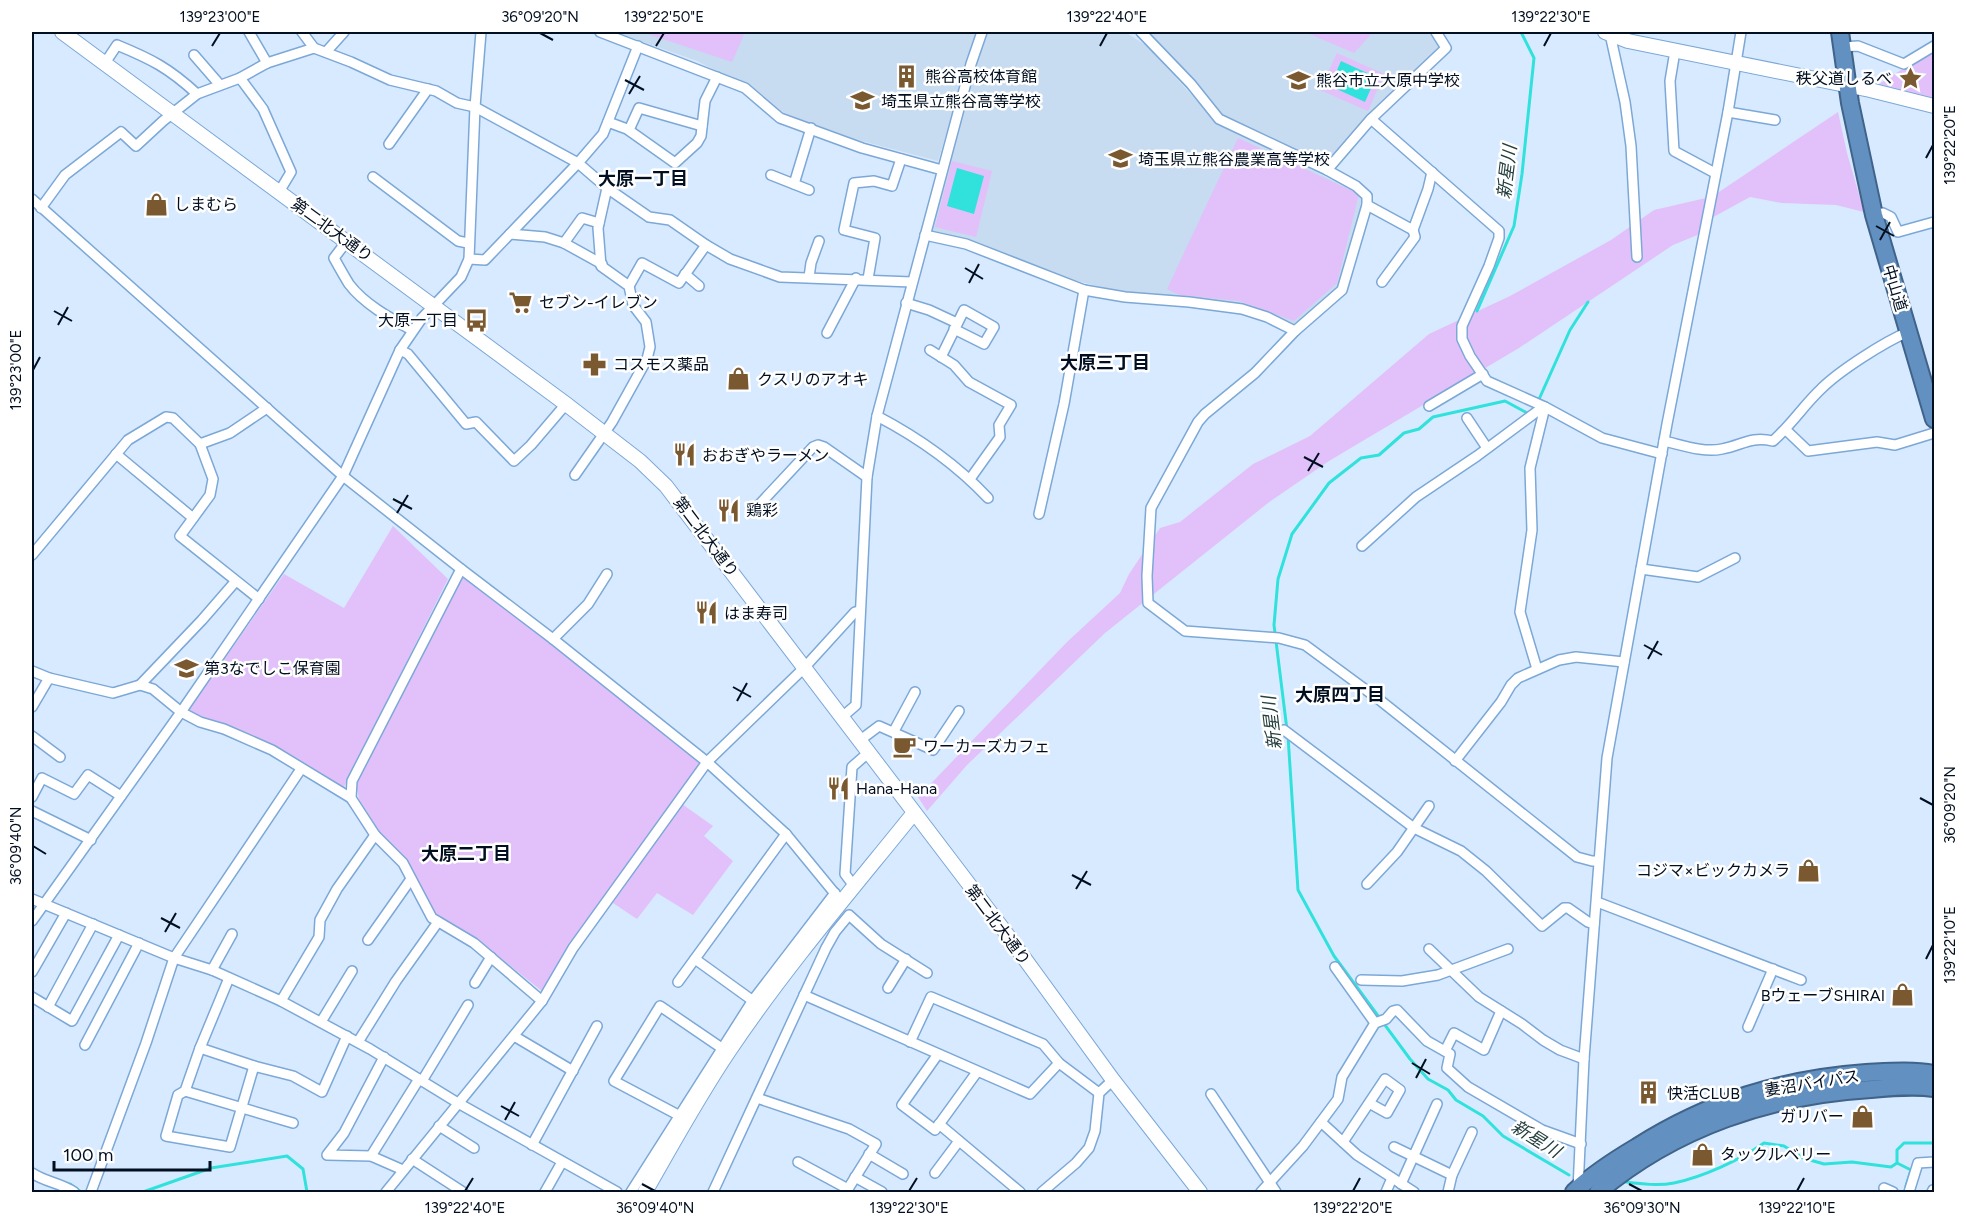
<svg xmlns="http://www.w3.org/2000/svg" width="1966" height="1224" font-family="Figtree,'Noto Sans JP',sans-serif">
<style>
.built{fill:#c7dbf1}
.green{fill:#e2c0fa}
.water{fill:#30e2db}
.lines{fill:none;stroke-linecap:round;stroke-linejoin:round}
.stream{stroke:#30e2db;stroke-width:3}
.street-casing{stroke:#7ca8d7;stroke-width:12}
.secondary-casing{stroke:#7ca8d7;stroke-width:16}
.highway-casing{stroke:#406389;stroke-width:20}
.street{stroke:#fff;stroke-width:9}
.secondary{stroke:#fff;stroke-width:14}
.highway{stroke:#6190c1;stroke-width:16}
.ticks{fill:none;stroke:#020f20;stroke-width:2}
.labels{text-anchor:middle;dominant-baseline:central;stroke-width:5;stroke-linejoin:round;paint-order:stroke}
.poi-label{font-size:16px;fill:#020f20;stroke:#fff;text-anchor:start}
.street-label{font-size:16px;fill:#020f20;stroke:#fff}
.water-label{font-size:18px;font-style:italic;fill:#243f3d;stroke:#fff}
.neighbourhood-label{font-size:18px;font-weight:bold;fill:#020f20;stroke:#fff}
.neatline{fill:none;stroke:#020f20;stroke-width:2}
.ticks-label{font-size:15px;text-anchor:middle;fill:#020f20}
</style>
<rect width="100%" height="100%" fill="#d8eaff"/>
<g class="built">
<polygon points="615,32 977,32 938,161 858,140 798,119 781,111 757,92 697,61"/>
<polygon points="988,32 1125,32 1147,46 1217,123 1362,195 1363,202 1337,287 1294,324 1240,304 1125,293 1069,279 979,243 934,233 931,228 973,75"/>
<polygon points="1146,32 1433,32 1441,46 1367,116 1326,166 1223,115"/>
</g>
<g class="green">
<polygon points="642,32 745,32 732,62"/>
<polygon points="1305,32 1373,32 1354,53"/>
<polygon points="1934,49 1934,98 1879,84"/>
<polygon points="1337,53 1384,74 1368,111 1320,90"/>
<polygon points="1838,112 1847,153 1864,212 1836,205 1782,203 1750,197 1706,221 1716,194"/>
<polygon points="1238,138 1359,194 1337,283 1294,321 1239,301 1179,295 1167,289"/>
<polygon points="952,161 992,171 976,237 935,227"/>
<polygon points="1706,198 1700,234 1673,245 1519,348 1329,461 1268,503 1105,633 967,765 927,811 918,797 1067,642 1120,593 1129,574 1160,528 1180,522 1253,464 1310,436 1429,334 1510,296 1611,240 1654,210"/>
<polygon points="393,526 448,579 343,789 264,741 212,723 188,711 284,574 344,608"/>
<polygon points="461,573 701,763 561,959 542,991 474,937 436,917 405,859 381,834 359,799 356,783"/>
<polygon points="682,804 713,826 704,836 733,861 693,915 657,893 637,919 613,903"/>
</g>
<g class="water">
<polygon points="1341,61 1376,77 1365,102 1330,86"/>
<polygon points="957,168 984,176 974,214 947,206"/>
</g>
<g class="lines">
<g class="stream">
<polyline points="1477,311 1514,226 1522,174 1534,58 1521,32"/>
<polyline points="1287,730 1274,625 1278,579 1292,534 1329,483 1361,458 1379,455 1404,433 1419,429 1433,417 1505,401 1529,414 1536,406 1570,330 1588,302"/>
<polyline points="1288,736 1298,890 1334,956 1410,1059 1428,1079 1448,1090 1456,1100 1483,1116 1503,1136 1569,1175"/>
<polyline points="1897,1163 1911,1170 1906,1186"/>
<path d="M1626,1182C1642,1184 1658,1186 1674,1183C1703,1177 1740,1160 1764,1143L1784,1146L1803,1158L1824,1164L1852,1162L1891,1167L1897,1163V1150L1904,1143H1934"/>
<polyline points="61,1192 70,1184 81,1192"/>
<polyline points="143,1192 211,1168 287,1156 303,1169 307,1192"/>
</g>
<defs>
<g id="street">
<polyline points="249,32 267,63"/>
<polyline points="302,32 314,48"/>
<polyline points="600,32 745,88 780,118 862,148 942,170"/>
<polyline points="1141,32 1191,84 1219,119 1327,170 1356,186 1367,196 1367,205 1342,290 1295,331 1255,373 1205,414 1198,422 1151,508 1147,576 1148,603 1185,631 1279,638 1305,645 1381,701 1577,857 1592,861 1598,861"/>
<polyline points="1610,34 1625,102 1631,146 1637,257"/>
<polyline points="1842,47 1858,46 1904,64 1934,46"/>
<polyline points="1675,51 1670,81 1674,151 1715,173"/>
<polyline points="326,52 344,32"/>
<polyline points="194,55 220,85"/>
<path d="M105,63L117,45C151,59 169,68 197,94"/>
<polyline points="240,78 263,109 291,172 279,192"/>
<polyline points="1728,112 1775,120"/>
<polyline points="1371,119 1499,231 1499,238 1489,266 1462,326 1462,339 1470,356 1487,381 1545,407 1602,438 1662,454"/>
<polyline points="608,122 627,129 675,163 697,143 701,136 705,101 717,77"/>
<polyline points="629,130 639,108 702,126"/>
<polyline points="389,144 428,89"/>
<polyline points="1327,170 1371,119 1446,48 1436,32"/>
<polyline points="771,175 809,190"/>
<polyline points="373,177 458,241 468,243"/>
<polyline points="794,184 811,128"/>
<polyline points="32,199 343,476 461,569 553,639 707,762 786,834 841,901"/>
<polyline points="1367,205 1413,230 1428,189 1432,172"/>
<polyline points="41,208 65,175 121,132 136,146 163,121 197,94 240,78 267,63 314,48 351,62 390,80 436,91 457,103 475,107 578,163 607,188 649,217 670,220 706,245 730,259 780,277 912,282"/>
<polyline points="1874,215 1883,213 1891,217 1898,232 1934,222"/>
<polyline points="510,234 545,237 564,243 602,264"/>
<polyline points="925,235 966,244 1084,290 1125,297 1189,302 1242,309 1267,317 1295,331"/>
<path d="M347,241L334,258C339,267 344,276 349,284C364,304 390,318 412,330"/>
<polyline points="564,243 582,218 599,223"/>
<polyline points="469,259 485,260 578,163 603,134 638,46"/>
<polyline points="685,274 699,286"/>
<polyline points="809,277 811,263 819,241"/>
<polyline points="868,279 875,238 844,230 854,183 874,181 892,186 901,159"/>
<polyline points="1382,282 1415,237 1413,230"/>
<polyline points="629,286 642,263 679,283 706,245"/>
<polyline points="906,303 929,310 957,323"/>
<polyline points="827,333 856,278"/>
<polyline points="400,350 408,354 466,424 476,422 514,461 531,445 566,404"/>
<polyline points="930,350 954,365 969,382 1011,405 999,425 1000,437 970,479"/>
<polyline points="941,357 964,310 994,327 984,344 954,329"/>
<polyline points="1429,406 1483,374"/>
<path d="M877,416C919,438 956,464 988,498"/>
<polyline points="1467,418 1487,448"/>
<polyline points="1786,430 1808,451 1877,442 1895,445 1934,433"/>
<path d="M1664,441C1682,445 1703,453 1722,449C1743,445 1750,436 1773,441C1791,425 1804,405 1821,389C1839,371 1884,342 1908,332"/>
<polyline points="200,444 213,479 210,495 180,536 259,599"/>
<polyline points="116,454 193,518"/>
<polyline points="575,475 612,422 647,359 650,347 646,322 633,305 629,286 601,266 598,228 607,188"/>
<polyline points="758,506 813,447 818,445 824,447 867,477"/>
<polyline points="1039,514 1064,404 1084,290"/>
<polyline points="1362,546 1416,497 1477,456 1543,407"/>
<polyline points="32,555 128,440 166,417 173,418 200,444 230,433 267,408"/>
<polyline points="1641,569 1698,577 1735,558"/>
<polyline points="553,639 588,604 607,574"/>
<polyline points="1537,669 1520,612 1532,530 1530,468 1545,407"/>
<polyline points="32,671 49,678 113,693 140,685 153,689 181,712 200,722 224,729 272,750 351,798"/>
<polyline points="140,685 202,620 235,582"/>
<polyline points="32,707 49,678"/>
<polyline points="841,718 856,705 867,477 877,416 971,64 982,32"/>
<polyline points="1284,730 1414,828 1461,851 1486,871 1542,926 1564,908 1568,908 1588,922 1594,924"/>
<polyline points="894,731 915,692"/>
<polyline points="32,736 60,757"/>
<polyline points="859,741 879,726 933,750 959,711"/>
<polyline points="1455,761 1501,702 1511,685 1518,678 1559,660 1576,657 1624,662"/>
<polyline points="32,797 42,778 74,794 88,775 121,796"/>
<polyline points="32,811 91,840"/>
<polyline points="375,835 403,863 432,918 474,943 542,1001"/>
<polyline points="1367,884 1397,852 1429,806"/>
<polyline points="854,886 845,874 852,767 868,753"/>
<polyline points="32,899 174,958 212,970 281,1001 370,1049 458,1103 617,1192"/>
<polyline points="1597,902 1801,980"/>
<polyline points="32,921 181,712 343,476 400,350 422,318 461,277 469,259 475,107 481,32"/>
<polyline points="368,940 411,879"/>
<polyline points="1429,949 1479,997 1522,1024 1543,1040 1560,1050 1584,1059"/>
<polyline points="695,959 756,1003"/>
<polyline points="212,970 232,934"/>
<polyline points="32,972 66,913"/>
<polyline points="229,978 200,1048 185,1091 178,1095 166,1136 230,1147 254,1066 293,1076 322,1092 347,1036"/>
<polyline points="1361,980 1402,981 1438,975 1508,949"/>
<polyline points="678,982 786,834"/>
<polyline points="475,983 491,957"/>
<polyline points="888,988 906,959"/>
<polyline points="804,995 1030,1094 1059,1063"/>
<polyline points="32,997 72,1021 119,935"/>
<polyline points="281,1001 319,937 320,920 337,889 375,835 351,798 352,781 461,569"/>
<polyline points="48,1007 93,924"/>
<polyline points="321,1022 352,971"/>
<polyline points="1375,1023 1386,1019 1393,1011 1397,1010 1427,1041 1450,1054 1447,1068 1468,1087 1542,1130 1581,1144"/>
<polyline points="1748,1027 1773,969"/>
<polyline points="514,1036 573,1071"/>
<polyline points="358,1042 396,981 438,922"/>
<polyline points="910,1042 931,997 1043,1044 1059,1063 1099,1093"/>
<polyline points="85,1045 139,943"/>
<polyline points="200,1048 254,1066"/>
<polyline points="1445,1051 1454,1033 1484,1050 1501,1011"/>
<polyline points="938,1054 902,1105 935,1130 977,1072"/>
<polyline points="384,1057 344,1133 327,1155 371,1156 403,1170"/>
<polyline points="422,1081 468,1005"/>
<polyline points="185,1091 293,1123"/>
<polyline points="1211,1094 1276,1192"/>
<polyline points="757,1098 849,1129 876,1144 846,1192"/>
<polyline points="682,1117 614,1081 660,1006 726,1051"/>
<polyline points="1321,1122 1357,1155 1414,1192"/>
<polyline points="939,1124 1020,1192"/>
<polyline points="439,1126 474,1148"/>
<polyline points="1343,1142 1385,1079 1400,1090 1387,1113 1369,1103"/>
<polyline points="532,1145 597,1026"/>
<polyline points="1394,1147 1452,1175"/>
<polyline points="869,1154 903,1174"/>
<polyline points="371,1156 419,1079"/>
<polyline points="412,1159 463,1192"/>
<polyline points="798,1162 848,1189"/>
<path d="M32,1173C45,1182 61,1183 74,1192"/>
<polyline points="935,1173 959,1141"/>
<polyline points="855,1177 882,1192"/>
<polyline points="1401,1184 1437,1104"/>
<polyline points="1884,1188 1893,1192"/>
<polyline points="1578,1189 1584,1059 1607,758 1667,424 1728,112 1741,32"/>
<polyline points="91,1192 146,1043 174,958 301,769"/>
<polyline points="386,1192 542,1001 573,948 707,762 804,668 855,612 859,611"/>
<polyline points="545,1192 562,1162"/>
<polyline points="631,1192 753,1000 835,893"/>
<polyline points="713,1192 826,948 835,932 849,915 881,944 927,973"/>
<polyline points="1042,1192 1076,1163 1089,1148 1095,1131 1099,1093 1113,1080"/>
<polyline points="1261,1192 1303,1146 1338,1099 1342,1077 1375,1023 1335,967"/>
<polyline points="1386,1192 1392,1178"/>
<polyline points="1448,1192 1452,1175 1472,1132"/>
<polyline points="1909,1192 1918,1163 1934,1162"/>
<polyline points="1932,1192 1933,1190 1934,1190"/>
</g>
<g id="secondary">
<polyline points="62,32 566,404 640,461 666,486 1003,929 1113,1080 1200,1192"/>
<polyline points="1605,32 1628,41 1870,90 1934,106"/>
<path d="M645,1192C672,1145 698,1097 729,1051C785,968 850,892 913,814"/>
</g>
<g id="highway">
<polyline points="1840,32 1850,103 1874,215 1934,419"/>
<path d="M1574,1192C1592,1175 1615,1160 1637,1147C1708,1102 1782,1079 1866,1073C1888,1072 1912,1070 1934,1074"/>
<path d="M1598,1192C1675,1127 1771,1095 1871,1089C1892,1087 1914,1085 1934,1088"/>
</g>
</defs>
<use href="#street" class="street-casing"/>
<use href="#secondary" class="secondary-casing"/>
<use href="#highway" class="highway-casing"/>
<use href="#street" class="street"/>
<use href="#secondary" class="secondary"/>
<use href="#highway" class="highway"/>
</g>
<path class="ticks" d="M540,33L553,40M212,46L220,33M656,46L664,33M1100,46L1107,33M1544,46L1551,33M625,80L644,90M629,94L640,76M1926,158L1933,145M1876,226L1894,236M1880,240L1890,222M965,268L983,279M969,283L979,264M54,311L72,321M58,325L68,307M33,370L40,357M1304,457L1323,467M1308,471L1319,453M393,499L412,509M397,513L408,495M1644,645L1662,655M1648,659L1658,641M733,687L751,697M737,701L747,683M1920,798L1933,805M33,846L46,854M1072,875L1091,885M1076,889L1087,871M161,918L180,928M165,932L176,913M1926,959L1933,945M1412,1063L1430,1074M1416,1078L1426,1059M501,1106L519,1116M505,1120L515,1102M642,1184L655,1191M1629,1184L1642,1191M465,1191L473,1178M909,1191L917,1178M1353,1191L1360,1178M1797,1191L1804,1178"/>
<defs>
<symbol id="building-bare" viewBox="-9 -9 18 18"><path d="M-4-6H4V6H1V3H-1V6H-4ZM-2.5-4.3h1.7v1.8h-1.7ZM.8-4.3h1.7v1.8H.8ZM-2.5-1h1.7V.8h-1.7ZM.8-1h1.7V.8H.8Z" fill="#7a5930" stroke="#fff" stroke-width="2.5" paint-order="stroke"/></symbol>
<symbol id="sight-bare" viewBox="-9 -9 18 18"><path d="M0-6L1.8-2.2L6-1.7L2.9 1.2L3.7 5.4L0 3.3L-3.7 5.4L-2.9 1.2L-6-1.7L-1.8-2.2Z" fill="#7a5930" stroke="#fff" stroke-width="2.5" paint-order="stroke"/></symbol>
<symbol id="school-bare" viewBox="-9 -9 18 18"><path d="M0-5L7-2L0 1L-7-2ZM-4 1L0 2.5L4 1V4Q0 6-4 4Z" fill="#7a5930" stroke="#fff" stroke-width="2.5" paint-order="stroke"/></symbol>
<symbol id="shop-bare" viewBox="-9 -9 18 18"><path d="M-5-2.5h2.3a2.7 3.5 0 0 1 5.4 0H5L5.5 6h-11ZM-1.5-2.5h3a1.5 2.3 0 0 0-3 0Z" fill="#7a5930" stroke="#fff" stroke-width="2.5" paint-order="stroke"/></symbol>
<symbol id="supermarket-bare" viewBox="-9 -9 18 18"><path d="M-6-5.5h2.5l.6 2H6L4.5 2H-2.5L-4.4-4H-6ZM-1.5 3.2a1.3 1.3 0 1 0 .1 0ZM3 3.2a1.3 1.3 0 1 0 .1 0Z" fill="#7a5930" stroke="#fff" stroke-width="2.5" paint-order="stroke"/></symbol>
<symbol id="bus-bare" viewBox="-9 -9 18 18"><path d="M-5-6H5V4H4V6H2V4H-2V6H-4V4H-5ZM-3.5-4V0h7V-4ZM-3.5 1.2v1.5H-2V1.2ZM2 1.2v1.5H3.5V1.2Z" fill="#7a5930" stroke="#fff" stroke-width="2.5" paint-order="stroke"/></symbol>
<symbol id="pharmacy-bare" viewBox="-9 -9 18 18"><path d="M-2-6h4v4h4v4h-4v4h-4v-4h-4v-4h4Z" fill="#7a5930" stroke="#fff" stroke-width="2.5" paint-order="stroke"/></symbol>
<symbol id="restaurant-bare" viewBox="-9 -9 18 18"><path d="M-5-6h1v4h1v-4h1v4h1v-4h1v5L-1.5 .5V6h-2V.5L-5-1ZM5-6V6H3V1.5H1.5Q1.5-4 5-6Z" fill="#7a5930" stroke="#fff" stroke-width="2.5" paint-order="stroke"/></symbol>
<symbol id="cafe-bare" viewBox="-9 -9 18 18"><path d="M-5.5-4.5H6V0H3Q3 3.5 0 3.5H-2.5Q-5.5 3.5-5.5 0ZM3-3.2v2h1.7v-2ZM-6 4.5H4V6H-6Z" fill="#7a5930" stroke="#fff" stroke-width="2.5" paint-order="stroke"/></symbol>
</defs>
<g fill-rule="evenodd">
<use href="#building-bare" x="890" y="60" width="33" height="33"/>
<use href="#sight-bare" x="1894" y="62" width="33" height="33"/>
<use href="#school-bare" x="1282" y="64" width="33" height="33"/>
<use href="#school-bare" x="846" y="84" width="33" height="33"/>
<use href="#school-bare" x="1104" y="142" width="33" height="33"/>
<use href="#shop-bare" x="140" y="188" width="33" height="33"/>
<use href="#supermarket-bare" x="504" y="286" width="33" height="33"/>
<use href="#bus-bare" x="460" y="304" width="33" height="33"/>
<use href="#pharmacy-bare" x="578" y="348" width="33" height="33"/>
<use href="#shop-bare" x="722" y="362" width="33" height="33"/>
<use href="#restaurant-bare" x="668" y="438" width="33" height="33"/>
<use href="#restaurant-bare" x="712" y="494" width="33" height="33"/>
<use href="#restaurant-bare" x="690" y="596" width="33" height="33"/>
<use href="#school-bare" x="170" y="652" width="33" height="33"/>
<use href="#cafe-bare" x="888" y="730" width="33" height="33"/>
<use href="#restaurant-bare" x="822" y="772" width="33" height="33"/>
<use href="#shop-bare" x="1792" y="854" width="33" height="33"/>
<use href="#shop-bare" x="1886" y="978" width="33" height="33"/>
<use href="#building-bare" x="1632" y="1076" width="33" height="33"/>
<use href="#shop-bare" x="1846" y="1100" width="33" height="33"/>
<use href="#shop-bare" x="1686" y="1138" width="33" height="33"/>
</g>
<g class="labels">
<g class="poi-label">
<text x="925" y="76">熊谷高校体育館</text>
<text x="1892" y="78" text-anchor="end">秩父道しるべ</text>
<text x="1316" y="80">熊谷市立大原中学校</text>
<text x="881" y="101">埼玉県立熊谷高等学校</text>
<text x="1138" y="159">埼玉県立熊谷農業高等学校</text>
<text x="174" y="204">しまむら</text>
<text x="539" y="302">セブン-イレブン</text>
<text x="458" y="320" text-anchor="end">大原一丁目</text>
<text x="613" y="364">コスモス薬品</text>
<text x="757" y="379">クスリのアオキ</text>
<text x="702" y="455">おおぎやラーメン</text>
<text x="746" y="510">鶏彩</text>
<text x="724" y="613">はま寿司</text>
<text x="204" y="668">第3なでしこ保育園</text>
<text x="923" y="746">ワーカーズカフェ</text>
<text x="856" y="788">Hana-Hana</text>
<text x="1790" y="870" text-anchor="end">コジマ×ビックカメラ</text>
<text x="1885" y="995" text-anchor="end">BウェーブSHIRAI</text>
<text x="1667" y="1093">快活CLUB</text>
<text x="1844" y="1116" text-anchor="end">ガリバー</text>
<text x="1720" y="1154">タックルベリー</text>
</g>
<g class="street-label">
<text transform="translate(332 230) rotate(36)">第二北大通り</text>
<text transform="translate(1895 288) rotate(73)">中山道</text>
<text transform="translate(706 537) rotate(53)">第二北大通り</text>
<text transform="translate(998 925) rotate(53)">第二北大通り</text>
<text transform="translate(1812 1083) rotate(-9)">妻沼バイパス</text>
</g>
<g class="water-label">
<text transform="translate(1507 172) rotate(-83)">新星川</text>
<text transform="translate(1272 723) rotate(-97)">新星川</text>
<text transform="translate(1536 1139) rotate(32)">新星川</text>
</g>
<g class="neighbourhood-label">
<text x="643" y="179">大原一丁目</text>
<text x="1105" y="363">大原三丁目</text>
<text x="1340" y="695">大原四丁目</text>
<text x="466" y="854">大原二丁目</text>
</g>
</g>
<rect width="1966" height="1224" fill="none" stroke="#ffffff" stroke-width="66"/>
<path d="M54 1161v9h156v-9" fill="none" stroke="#020f20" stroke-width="3"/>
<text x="63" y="1161" font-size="18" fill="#020f20" stroke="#ffffff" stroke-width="4.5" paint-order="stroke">100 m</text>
<rect x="33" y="33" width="1900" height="1158" class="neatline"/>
<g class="ticks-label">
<text x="220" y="22">139°23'00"E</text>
<text x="540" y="22">36°09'20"N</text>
<text x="664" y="22">139°22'50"E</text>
<text x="1107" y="22">139°22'40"E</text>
<text x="1551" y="22">139°22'30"E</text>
<text transform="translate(1950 145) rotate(-90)" y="5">139°22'20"E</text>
<text transform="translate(16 370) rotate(-90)" y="5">139°23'00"E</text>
<text transform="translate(1950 805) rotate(-90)" y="5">36°09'20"N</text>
<text transform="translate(16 846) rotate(-90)" y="5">36°09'40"N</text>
<text transform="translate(1950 945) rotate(-90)" y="5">139°22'10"E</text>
<text x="465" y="1213">139°22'40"E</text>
<text x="655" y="1213">36°09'40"N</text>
<text x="909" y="1213">139°22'30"E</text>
<text x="1353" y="1213">139°22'20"E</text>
<text x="1642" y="1213">36°09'30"N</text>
<text x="1797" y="1213">139°22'10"E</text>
</g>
</svg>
